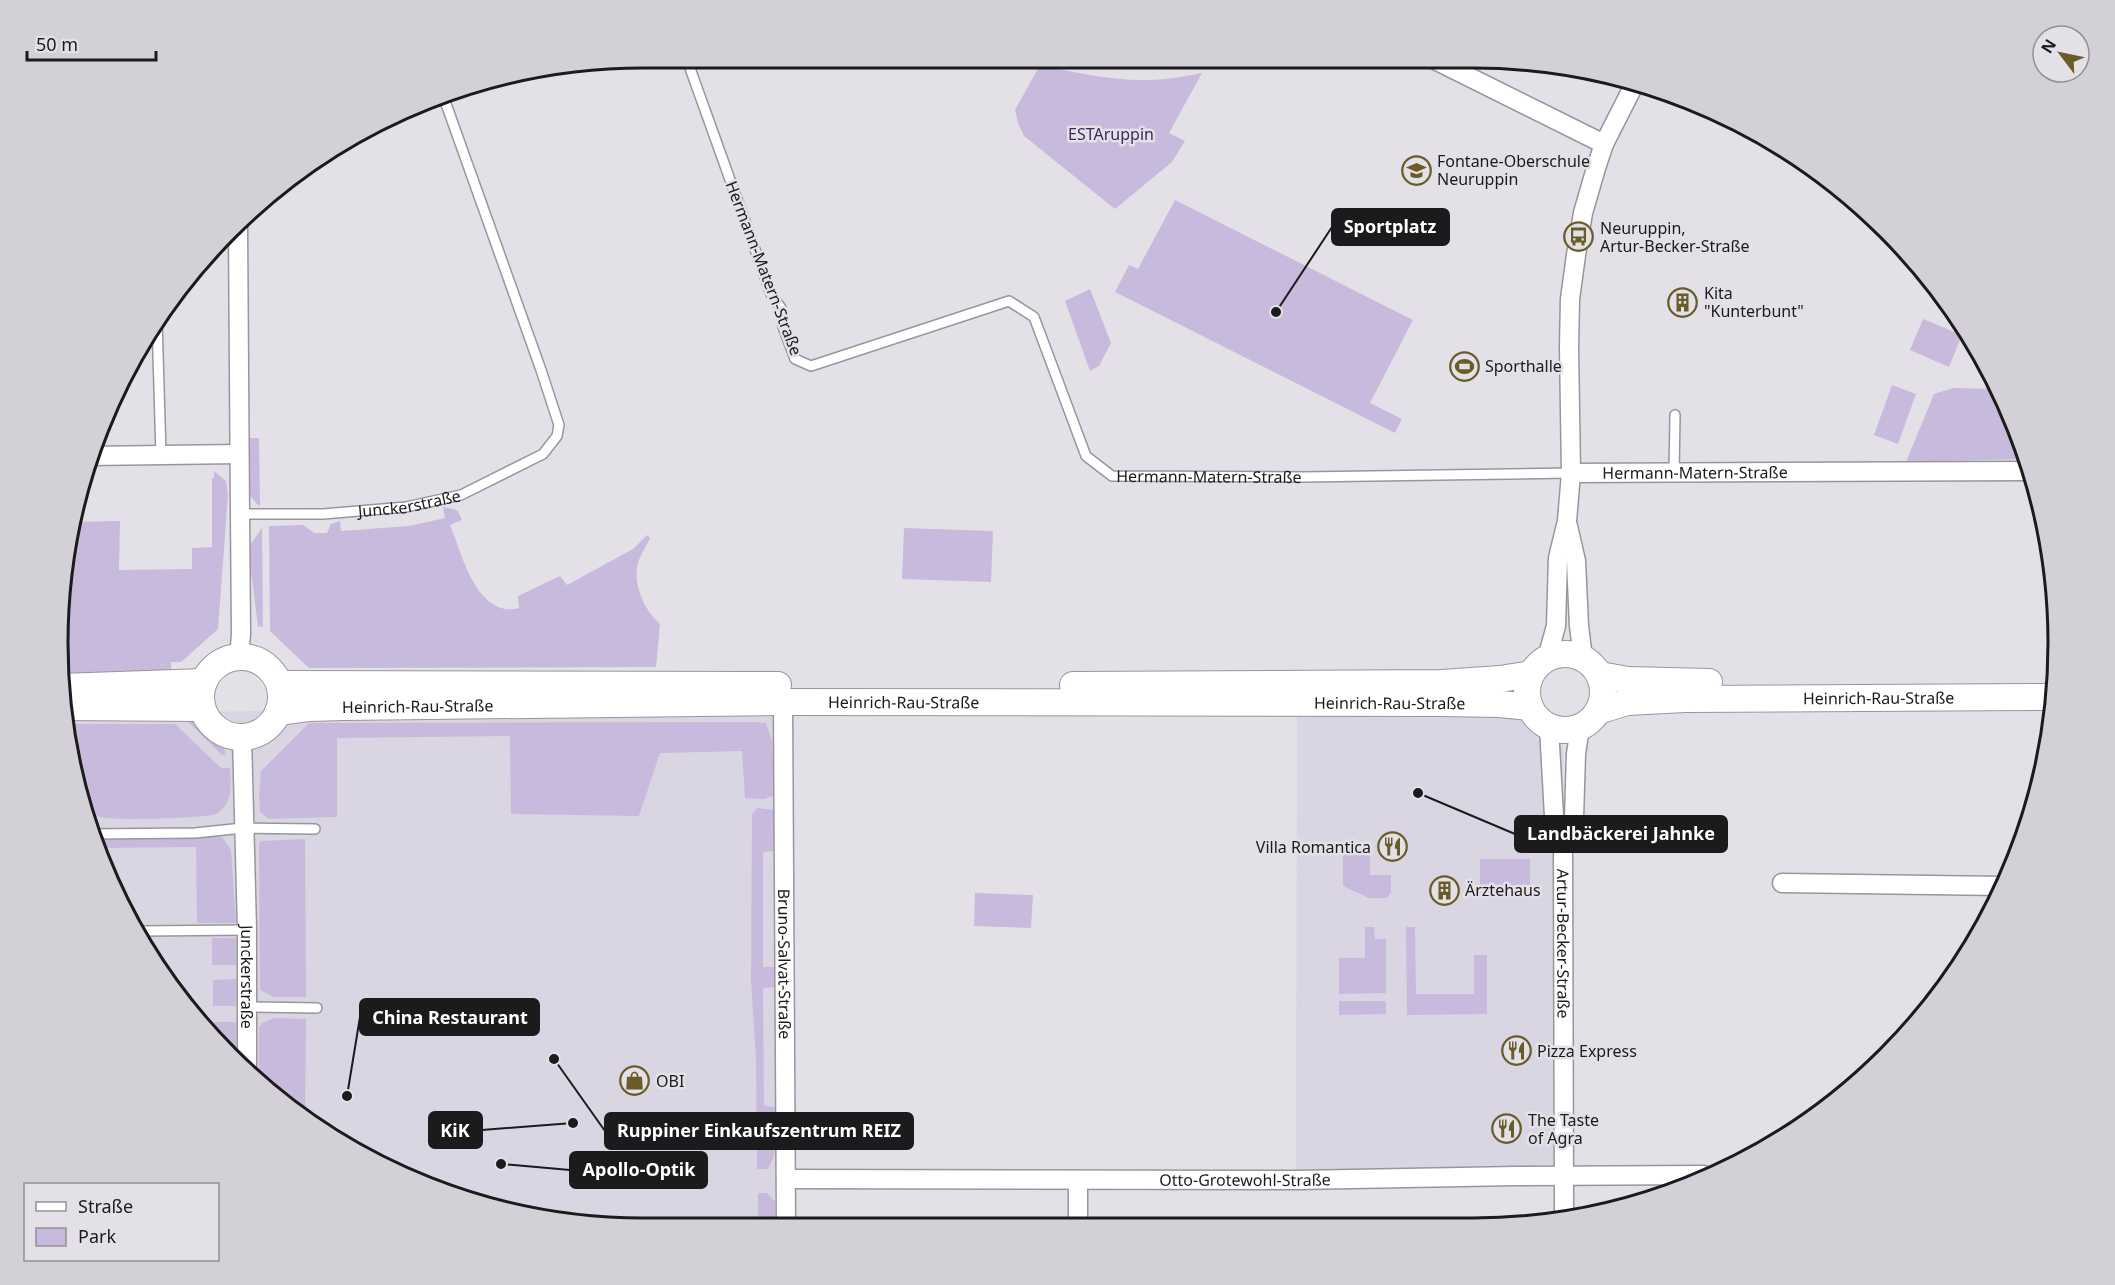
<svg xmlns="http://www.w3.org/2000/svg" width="2115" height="1285" font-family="'Noto Sans',sans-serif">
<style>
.built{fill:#dad5e3}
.green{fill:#c8badd}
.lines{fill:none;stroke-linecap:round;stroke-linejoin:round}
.service-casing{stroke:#98969c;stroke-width:12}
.minor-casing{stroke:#98969c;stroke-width:21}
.secondary-casing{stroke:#98969c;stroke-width:28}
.service{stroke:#fff;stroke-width:9}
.minor{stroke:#fff;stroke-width:18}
.secondary{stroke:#fff;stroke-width:26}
.labels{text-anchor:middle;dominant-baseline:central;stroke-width:5;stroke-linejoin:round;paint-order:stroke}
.park-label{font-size:16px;fill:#40275c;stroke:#e3e1e7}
.poi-label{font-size:16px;fill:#1b1a1c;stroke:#e3e1e7;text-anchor:start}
.street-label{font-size:16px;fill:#1b1a1c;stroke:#e3e1e7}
.rim{fill:none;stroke:#1b1a1c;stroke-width:3}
.leader{fill:none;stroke:#1b1a1c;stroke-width:2}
.callout-dot{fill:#1b1a1c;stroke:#e3e1e7;stroke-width:2}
.callout{fill:#1b1a1c;stroke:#1b1a1c;stroke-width:2}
.callout-label{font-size:18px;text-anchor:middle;font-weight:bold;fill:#fff}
</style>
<rect width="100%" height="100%" fill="#e3e1e7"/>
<g class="built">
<polygon points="775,703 775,1227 604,1227 454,1197 317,1129 229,1057 178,999 88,831 68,756 64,714"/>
<polygon points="1493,708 1533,719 1547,729 1563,732 1564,1169 1296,1170 1297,709"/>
</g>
<g class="green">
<polygon points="1081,58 1233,58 1157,66"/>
<path d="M1040,65C1081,74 1123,83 1165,79C1177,78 1190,75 1202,73L1169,133L1185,141L1172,162L1115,209L1024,136L1018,123L1015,110Z"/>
<polygon points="1175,200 1413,320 1370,403 1402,419 1395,433 1115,292 1129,265 1138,269"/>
<polygon points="1090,289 1111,343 1099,366 1090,371 1065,301"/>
<polygon points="1923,319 1962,335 1949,367 1910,350"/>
<polygon points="1892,385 1916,394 1898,444 1874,435"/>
<polygon points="1953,388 1998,389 2014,419 2026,459 1906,462 1934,394"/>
<polygon points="248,438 259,438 260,505 258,505 248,493"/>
<polygon points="214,471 226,481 228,495 218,629 181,662 171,662 172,678 61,678 57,643 62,566 72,522 120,521 119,570 192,569 192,548 212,547 212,478 214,478"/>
<path d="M443,507L454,509L458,511L462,520L450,525C461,551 472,602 505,609C509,610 515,609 519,608L518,596L560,576L567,585L633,549L647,535L650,538C646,547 638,558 637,568C634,587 646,612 660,624L656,667L309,668L270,631L269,526L303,525L314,533H327L331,524L340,521L341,531L409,526L445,518Z"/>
<polygon points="262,528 263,627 258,626 251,572 250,545"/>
<polygon points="904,528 993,531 991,582 902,579"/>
<path d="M185,719C204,721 221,735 226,755H222Z"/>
<polygon points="755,722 766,723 772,741 775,795 764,799 745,798 742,751 660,753 639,816 511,814 510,736 337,738 337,817 269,819 260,812 259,795 261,771 309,723"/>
<path d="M65,724H175L221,768H230C231,783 233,805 216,814C208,818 109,821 100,817C94,815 87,808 81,804L68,756Z"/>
<polygon points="757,808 775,810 775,851 763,852 763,967 775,967 775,987 763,988 764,1106 776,1107 774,1156 768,1169 757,1169 756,1060 751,980 752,814"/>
<polygon points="207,831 223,838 231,850 236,923 197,923 196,847 97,848 89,832"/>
<polygon points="305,839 306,997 274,997 260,990 259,843 262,841"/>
<polygon points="1343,853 1370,853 1370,875 1391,875 1391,892 1387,898 1369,898 1343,886"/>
<rect x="1480" y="859" width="50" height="38"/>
<polygon points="975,893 1033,895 1031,928 974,926"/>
<polygon points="1365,927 1374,927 1375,939 1386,939 1386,993 1339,994 1339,958 1365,958"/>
<polygon points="1406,927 1415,927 1416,994 1474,994 1474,955 1487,955 1487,1014 1407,1015"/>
<rect x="212" y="938" width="24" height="27"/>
<polygon points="236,979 236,1006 213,1006 213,980"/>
<polygon points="1339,1001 1386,1001 1386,1014 1339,1015"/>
<polygon points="275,1018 306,1019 305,1119 259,1082 259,1028 262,1023"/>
<polygon points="212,1022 236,1022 236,1046 219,1046 212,1038"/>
<polygon points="758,1193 767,1193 775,1202 775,1227 758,1227"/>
</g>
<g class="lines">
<defs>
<g id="service">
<path id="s1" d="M686,57L771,294L781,308L783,327L795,359L811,366L1009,301L1034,317L1086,456L1112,476L1303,477L1571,473"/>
<polyline points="157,320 161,455"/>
<polyline points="1674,472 1675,415"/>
<path id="s2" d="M240,514H323L406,507L461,495L543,454L557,436L559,425L541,370L445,101H428L376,122"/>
<polyline points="90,834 195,833 243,828 315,829"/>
<polyline points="142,931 247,930"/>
<polyline points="247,1007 317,1008"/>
</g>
<g id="minor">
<polyline points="1431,58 1604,144"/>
<polyline points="238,226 240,514 241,634 239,658"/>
<polyline points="88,456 239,454"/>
<path id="s3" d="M1571,473L2029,471"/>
<polyline points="1568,526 1576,561 1579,626 1583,658"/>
<polyline points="1547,658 1556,626 1558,558 1567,521 1571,473 1569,347 1570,299 1576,255 1583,213 1596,168 1604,144 1635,83"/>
<path id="s4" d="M783,702L786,1227"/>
<path id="s5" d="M1549,727L1554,816L1563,848L1564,1218"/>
<path id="s6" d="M242,737L247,930V1072"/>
<polyline points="1563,848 1574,818 1576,754 1580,727"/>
<polyline points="1782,883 2003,886"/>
<path id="s7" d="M786,1179L1297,1180L1516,1176L1704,1175"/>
<polyline points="1078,1180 1078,1227"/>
</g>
<g id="secondary">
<circle cx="1565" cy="692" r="38"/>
<circle cx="241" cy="697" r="40"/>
<polyline points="1600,675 1628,680 1709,682"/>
<polyline points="280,684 778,685"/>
<polyline points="1073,685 1442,683 1500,679 1531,674"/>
<polyline points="61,687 204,682"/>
<polyline points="63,707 202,708"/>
<path id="s8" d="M1598,711L1627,702L1685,699L2053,697"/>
<path id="s9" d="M278,712L308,708L344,707L783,702L1441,703L1500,704L1530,707"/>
</g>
</defs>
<use href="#service" class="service-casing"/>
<use href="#minor" class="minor-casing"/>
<use href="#secondary" class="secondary-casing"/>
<use href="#service" class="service"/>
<use href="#minor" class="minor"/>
<use href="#secondary" class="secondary"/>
</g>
<defs>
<symbol id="school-ring" viewBox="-11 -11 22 22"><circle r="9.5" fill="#e3e1e7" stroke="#6a5c29" stroke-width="1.5"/><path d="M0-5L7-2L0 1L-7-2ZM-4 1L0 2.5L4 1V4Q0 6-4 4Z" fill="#6a5c29"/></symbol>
<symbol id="bus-ring" viewBox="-11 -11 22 22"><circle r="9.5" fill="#e3e1e7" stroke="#6a5c29" stroke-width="1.5"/><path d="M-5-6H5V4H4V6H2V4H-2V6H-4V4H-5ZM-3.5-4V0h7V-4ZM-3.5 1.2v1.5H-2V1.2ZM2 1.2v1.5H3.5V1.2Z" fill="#6a5c29"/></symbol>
<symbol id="building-ring" viewBox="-11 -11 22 22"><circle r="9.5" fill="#e3e1e7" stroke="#6a5c29" stroke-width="1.5"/><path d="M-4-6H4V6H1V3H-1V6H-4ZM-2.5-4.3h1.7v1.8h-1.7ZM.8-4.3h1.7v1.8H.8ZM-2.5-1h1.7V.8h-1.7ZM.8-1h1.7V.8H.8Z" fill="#6a5c29"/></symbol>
<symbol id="stadium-ring" viewBox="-11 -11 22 22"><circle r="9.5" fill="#e3e1e7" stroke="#6a5c29" stroke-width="1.5"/><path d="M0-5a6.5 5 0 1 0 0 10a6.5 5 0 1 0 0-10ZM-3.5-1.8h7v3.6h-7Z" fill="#6a5c29"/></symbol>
<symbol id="restaurant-ring" viewBox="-11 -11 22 22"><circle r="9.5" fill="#e3e1e7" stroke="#6a5c29" stroke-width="1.5"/><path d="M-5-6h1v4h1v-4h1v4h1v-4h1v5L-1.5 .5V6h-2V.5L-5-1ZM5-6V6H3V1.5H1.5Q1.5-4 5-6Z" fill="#6a5c29"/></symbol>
<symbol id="shop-ring" viewBox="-11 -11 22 22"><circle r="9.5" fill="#e3e1e7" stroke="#6a5c29" stroke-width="1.5"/><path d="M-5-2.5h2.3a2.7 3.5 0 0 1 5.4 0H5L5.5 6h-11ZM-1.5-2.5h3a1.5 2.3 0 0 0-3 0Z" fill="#6a5c29"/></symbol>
</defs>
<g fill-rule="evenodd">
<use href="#school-ring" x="1400" y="154" width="33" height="33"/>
<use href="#bus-ring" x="1562" y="220" width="33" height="33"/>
<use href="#building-ring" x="1666" y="286" width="33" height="33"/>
<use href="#stadium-ring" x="1448" y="350" width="33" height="33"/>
<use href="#restaurant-ring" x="1376" y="830" width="33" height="33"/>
<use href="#building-ring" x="1428" y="874" width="33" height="33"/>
<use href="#restaurant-ring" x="1500" y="1034" width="33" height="33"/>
<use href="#shop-ring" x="618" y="1064" width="33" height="33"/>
<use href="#restaurant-ring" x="1490" y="1112" width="33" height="33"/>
</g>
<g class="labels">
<g class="park-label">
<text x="1111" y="134">ESTAruppin</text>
</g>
<g class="poi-label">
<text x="1437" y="161">Fontane-Oberschule<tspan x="1437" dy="18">Neuruppin</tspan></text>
<text x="1600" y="228">Neuruppin,<tspan x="1600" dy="18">Artur-Becker-Straße</tspan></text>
<text x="1704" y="293">Kita<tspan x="1704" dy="18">"Kunterbunt"</tspan></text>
<text x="1485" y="366">Sporthalle</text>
<text x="1371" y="847" text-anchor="end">Villa Romantica</text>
<text x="1465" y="890">Ärztehaus</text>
<text x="1537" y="1051">Pizza Express</text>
<text x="656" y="1081">OBI</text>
<text x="1528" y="1120">The Taste<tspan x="1528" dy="18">of Agra</tspan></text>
</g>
<g class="street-label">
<text transform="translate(764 268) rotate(69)">Hermann-Matern-Straße</text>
<text stroke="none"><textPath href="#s3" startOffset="124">Hermann-Matern-Straße</textPath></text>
<text stroke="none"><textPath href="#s1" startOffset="856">Hermann-Matern-Straße</textPath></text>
<text stroke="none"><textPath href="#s2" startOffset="170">Junckerstraße</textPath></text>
<text stroke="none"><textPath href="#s8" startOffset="282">Heinrich-Rau-Straße</textPath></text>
<text stroke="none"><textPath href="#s9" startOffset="626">Heinrich-Rau-Straße</textPath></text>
<text stroke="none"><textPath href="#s9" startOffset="1112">Heinrich-Rau-Straße</textPath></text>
<text stroke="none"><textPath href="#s9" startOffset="140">Heinrich-Rau-Straße</textPath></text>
<text stroke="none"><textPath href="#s5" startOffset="218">Artur-Becker-Straße</textPath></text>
<text stroke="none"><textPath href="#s4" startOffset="262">Bruno-Salvat-Straße</textPath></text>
<text stroke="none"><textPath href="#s6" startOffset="240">Junckerstraße</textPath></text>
<text stroke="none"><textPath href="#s7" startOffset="459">Otto-Grotewohl-Straße</textPath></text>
</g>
</g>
<path d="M0 0H2115V1285H0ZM643 68H1473A575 575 0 0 1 2048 643V643A575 575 0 0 1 1473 1218H643A575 575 0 0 1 68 643V643A575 575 0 0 1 643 68Z" fill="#d3d1d7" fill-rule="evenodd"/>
<path class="rim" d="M643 68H1473A575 575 0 0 1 2048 643V643A575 575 0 0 1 1473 1218H643A575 575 0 0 1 68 643V643A575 575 0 0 1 643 68Z"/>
<path class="leader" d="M1276 312L1332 227M1418 793L1515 834M347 1096L360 1017M573 1123L482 1130M554 1059L605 1131M501 1164L570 1170"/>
<g class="callout-dot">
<circle cx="1276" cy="312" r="6"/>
<circle cx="1418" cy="793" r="6"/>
<circle cx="347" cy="1096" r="6"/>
<circle cx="573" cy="1123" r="6"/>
<circle cx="554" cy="1059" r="6"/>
<circle cx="501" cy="1164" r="6"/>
</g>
<g class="callout">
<rect x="1332" y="209" width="117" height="36" rx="6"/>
<rect x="1515" y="816" width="212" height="36" rx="6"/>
<rect x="360" y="999" width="179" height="36" rx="6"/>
<rect x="429" y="1112" width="53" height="36" rx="6"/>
<rect x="605" y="1113" width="308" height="36" rx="6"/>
<rect x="570" y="1152" width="137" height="36" rx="6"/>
</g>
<g class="callout-label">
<text x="1390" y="233">Sportplatz</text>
<text x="1621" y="840">Landbäckerei Jahnke</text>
<text x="450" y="1024">China Restaurant</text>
<text x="455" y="1137">KiK</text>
<text x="759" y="1137">Ruppiner Einkaufszentrum REIZ</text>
<text x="639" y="1176">Apollo-Optik</text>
</g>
<rect x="24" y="1183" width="195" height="78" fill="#e3e1e7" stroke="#939196" stroke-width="1.5"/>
<rect x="36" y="1202" width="30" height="9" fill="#ffffff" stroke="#939196" stroke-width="1.5"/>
<text x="78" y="1213" font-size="18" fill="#1b1a1c">Straße</text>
<rect x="36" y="1228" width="30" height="18" fill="#c8badd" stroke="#939196" stroke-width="1.5"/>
<text x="78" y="1243" font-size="18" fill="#1b1a1c">Park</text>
<g transform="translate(2061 54) rotate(302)"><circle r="28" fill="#e3e1e7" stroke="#939196" stroke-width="1.5"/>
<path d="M0-4.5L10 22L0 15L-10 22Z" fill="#6a5c29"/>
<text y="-9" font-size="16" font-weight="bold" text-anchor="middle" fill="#1b1a1c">N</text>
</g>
<path d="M27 51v9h129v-9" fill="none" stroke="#1b1a1c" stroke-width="3"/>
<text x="36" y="51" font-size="18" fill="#1b1a1c" stroke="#e3e1e7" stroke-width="4.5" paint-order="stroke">50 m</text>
</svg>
